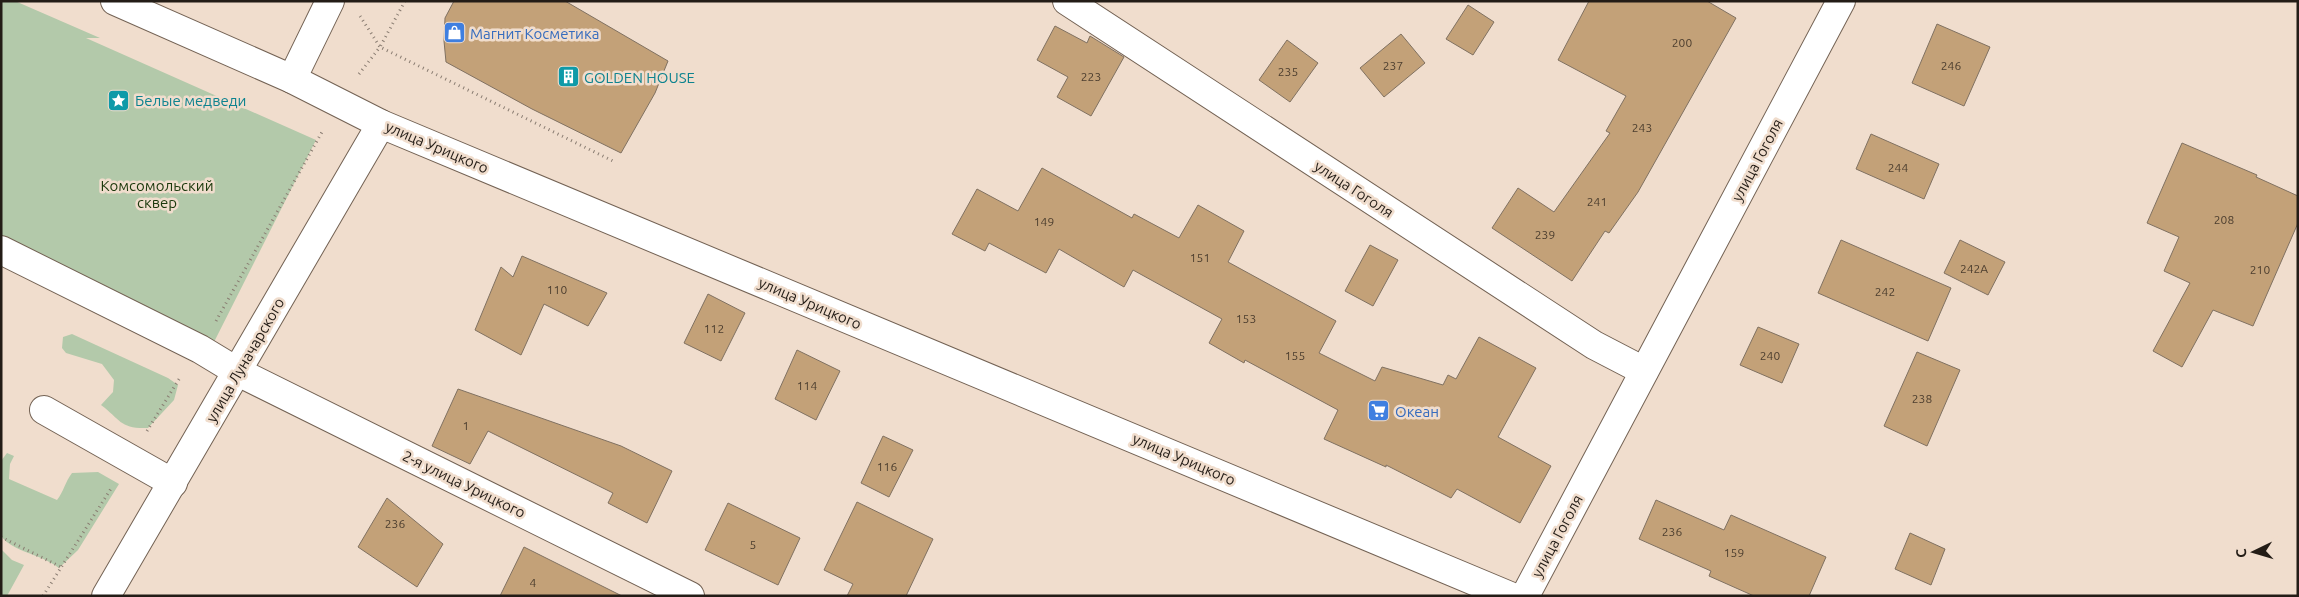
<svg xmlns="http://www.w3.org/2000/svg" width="2299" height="597" font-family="Ubuntu,sans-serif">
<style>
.green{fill:#b3c9aa}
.building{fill:#c3a178;stroke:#807161}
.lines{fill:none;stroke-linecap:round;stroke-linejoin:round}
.minor-casing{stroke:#736254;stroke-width:30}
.major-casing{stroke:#736254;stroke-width:30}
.path{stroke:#897c71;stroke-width:3;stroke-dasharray:1 4;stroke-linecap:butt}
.minor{stroke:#fff;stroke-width:28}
.major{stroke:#fff;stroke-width:28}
.labels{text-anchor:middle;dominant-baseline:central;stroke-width:5;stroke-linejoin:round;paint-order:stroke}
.number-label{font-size:12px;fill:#4b3d2e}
.shop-label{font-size:15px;fill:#366cbe;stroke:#f0ddcd;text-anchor:start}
.culture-label{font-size:15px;fill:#0d838f;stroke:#f0ddcd;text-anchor:start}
.street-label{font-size:15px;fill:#231c16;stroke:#f0ddcd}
.park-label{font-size:15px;fill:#1a380b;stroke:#f0ddcd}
</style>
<rect width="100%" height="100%" fill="#f0ddcd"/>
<g class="green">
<polygon points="1,1 15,1 100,38 86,38 316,140 212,346 1,244"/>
<path d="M72,334L168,378L178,385L174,400L148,428C120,429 121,420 101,405L113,392L114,380L102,364L66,353L62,348L63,337Z"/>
<path d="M7,453L14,456L10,464L9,479L57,500C64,491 65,482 72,473L98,472L119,484L78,550L59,568C41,554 13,552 1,536V461Z"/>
<polygon points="1,549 12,560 24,565 7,596 1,596"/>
</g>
<g class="building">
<polygon points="454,1 565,1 668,61 655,93 621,153 532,109 446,62 444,41 445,18"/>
<polygon points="1589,1 1707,1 1736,18 1638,192 1609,233 1605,231 1572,281 1492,228 1518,188 1554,212 1610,133 1606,131 1626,96 1558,60"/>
<polygon points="1468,5 1494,22 1473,55 1446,39"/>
<polygon points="1937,24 1990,47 1964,106 1912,83"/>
<polygon points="1055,26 1087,43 1090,36 1124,57 1091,116 1057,97 1068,77 1037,60"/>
<polygon points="1401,34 1425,63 1384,97 1360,68"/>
<polygon points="1287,40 1318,63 1290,102 1259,80"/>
<polygon points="1871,134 1939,164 1924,199 1856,169"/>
<polygon points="2182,143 2257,175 2256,177 2298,196 2298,223 2253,326 2213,310 2182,367 2153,351 2190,283 2164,271 2179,237 2147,223"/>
<polygon points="1042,168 1132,218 1134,214 1179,238 1198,205 1244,231 1228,262 1336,321 1319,353 1375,381 1382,367 1443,385 1448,375 1456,379 1479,337 1536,368 1498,437 1551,466 1520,523 1457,489 1451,498 1386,465 1386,467 1324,439 1338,410 1245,360 1244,363 1209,343 1222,319 1133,270 1124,287 1059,249 1046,273 989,243 985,251 952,234 977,189 1018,211"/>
<polygon points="1841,240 1951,288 1928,341 1818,293"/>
<polygon points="1960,240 2005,262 1988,295 1944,273"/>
<polygon points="1370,245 1398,260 1373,306 1345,291"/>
<polygon points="522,256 607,293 588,326 544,304 521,355 475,330 501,267 513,277"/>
<polygon points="708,294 745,313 721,361 684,343"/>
<polygon points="1758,327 1799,344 1782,383 1740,365"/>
<polygon points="797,350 840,371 816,420 775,399"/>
<polygon points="1917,352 1960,370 1927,446 1884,426"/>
<polygon points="458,389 621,446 672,471 647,523 608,503 613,493 488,431 470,464 432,446"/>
<polygon points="883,436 913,450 889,497 861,483"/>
<polygon points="387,498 443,544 417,587 358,547"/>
<polygon points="1656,500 1724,530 1731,515 1826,557 1809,596 1754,596 1709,576 1711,571 1639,539"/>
<polygon points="857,502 933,539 906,596 847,596 853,584 824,570"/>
<polygon points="728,503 800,538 778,585 705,550"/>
<polygon points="1910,533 1945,549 1931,585 1895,569"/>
<polygon points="524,547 622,596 500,596"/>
</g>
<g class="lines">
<defs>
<g id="minor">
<polyline points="1067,1 1594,345 1644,371"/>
<polyline points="1,250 200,349 238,372 690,596"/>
<polyline points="44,410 173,483"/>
<polyline points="106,596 381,124"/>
<polyline points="1525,596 1841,1"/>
</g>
<g id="major">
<polyline points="115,1 292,79 381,124 1510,596"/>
<polyline points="292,79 330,1"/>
</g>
</defs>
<use href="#minor" class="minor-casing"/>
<use href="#major" class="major-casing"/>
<g class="path">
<polyline points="405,1 380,47 613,161"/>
<polyline points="359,74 380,47 360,16"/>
<polyline points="216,321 322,132"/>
<polyline points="147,431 181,376"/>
<polyline points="1,537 61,567"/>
<polyline points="43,596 112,487"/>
</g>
<use href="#minor" class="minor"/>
<use href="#major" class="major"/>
</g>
<defs>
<symbol id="shop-square" viewBox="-11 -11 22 22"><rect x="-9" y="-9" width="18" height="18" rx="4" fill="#3f7fe0" stroke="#f0ddcd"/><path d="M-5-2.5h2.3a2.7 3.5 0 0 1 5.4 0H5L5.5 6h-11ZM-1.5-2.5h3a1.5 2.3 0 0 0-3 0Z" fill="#fff"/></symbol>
<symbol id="building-square" viewBox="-11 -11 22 22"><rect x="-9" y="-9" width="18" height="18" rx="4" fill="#0f9aa8" stroke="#f0ddcd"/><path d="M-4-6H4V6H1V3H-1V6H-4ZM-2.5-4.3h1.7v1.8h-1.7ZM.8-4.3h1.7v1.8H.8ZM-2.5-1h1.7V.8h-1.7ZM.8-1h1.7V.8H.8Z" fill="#fff"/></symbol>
<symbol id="sight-square" viewBox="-11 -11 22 22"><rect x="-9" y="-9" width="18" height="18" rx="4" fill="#0f9aa8" stroke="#f0ddcd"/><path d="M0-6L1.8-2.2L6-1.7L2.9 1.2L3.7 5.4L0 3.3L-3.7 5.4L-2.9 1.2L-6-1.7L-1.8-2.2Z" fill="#fff"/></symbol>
<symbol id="supermarket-square" viewBox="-11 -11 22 22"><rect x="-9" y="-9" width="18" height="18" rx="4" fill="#3f7fe0" stroke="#f0ddcd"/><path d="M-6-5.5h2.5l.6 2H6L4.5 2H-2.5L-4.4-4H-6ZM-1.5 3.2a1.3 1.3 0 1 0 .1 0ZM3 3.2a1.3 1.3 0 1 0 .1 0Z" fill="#fff"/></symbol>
</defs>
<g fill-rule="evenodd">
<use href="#shop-square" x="442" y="20" width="25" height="25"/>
<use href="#building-square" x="556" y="64" width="25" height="25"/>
<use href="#sight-square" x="106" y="88" width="25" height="25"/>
<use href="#supermarket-square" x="1366" y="398" width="25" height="25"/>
</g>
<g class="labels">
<g class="number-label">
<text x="1682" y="42">200</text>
<text x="1393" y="65">237</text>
<text x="1951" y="65">246</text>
<text x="1288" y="71">235</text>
<text x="1091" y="76">223</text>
<text x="1642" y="127">243</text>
<text x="1898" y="167">244</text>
<text x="1597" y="201">241</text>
<text x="2224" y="219">208</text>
<text x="1044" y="221">149</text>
<text x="1545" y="234">239</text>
<text x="1200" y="257">151</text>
<text x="1974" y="268">242А</text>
<text x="2260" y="269">210</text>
<text x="557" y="289">110</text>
<text x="1885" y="291">242</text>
<text x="1246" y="318">153</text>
<text x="714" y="328">112</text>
<text x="1295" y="355">155</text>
<text x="1770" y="355">240</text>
<text x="807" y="385">114</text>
<text x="1922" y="398">238</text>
<text x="466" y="425">1</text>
<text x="887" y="466">116</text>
<text x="395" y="523">236</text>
<text x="1672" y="531">236</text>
<text x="753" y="544">5</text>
<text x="1734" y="552">159</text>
<text x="533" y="582">4</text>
</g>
<g class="shop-label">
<text x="470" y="33">Магнит Косметика</text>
<text x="1395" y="411">Океан</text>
</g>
<g class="culture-label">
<text x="584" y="77">GOLDEN HOUSE</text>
<text x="135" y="100">Белые медведи</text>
</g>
<g class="street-label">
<text transform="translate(437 147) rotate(23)">улица Урицкого</text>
<text transform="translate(1757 160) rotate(-62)">улица Гоголя</text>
<text transform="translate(1354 189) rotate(33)">улица Гоголя</text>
<text transform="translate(810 303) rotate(23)">улица Урицкого</text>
<text transform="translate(245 360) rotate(-60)">улица Луначарского</text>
<text transform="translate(1184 459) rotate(23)">улица Урицкого</text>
<text transform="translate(464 484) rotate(26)">2-я улица Урицкого</text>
<text transform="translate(1557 536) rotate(-62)">улица Гоголя</text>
</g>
<g class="park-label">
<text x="157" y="185">Комсомольский<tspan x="157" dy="17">сквер</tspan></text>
</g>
</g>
<rect width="2299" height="597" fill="none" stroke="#231c16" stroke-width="5"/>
<g transform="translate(2254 552) rotate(265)" stroke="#f0ddcd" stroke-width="4" paint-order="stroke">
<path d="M0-4L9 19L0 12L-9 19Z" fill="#231c16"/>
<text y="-8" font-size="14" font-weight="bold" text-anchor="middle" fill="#231c16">С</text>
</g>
</svg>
